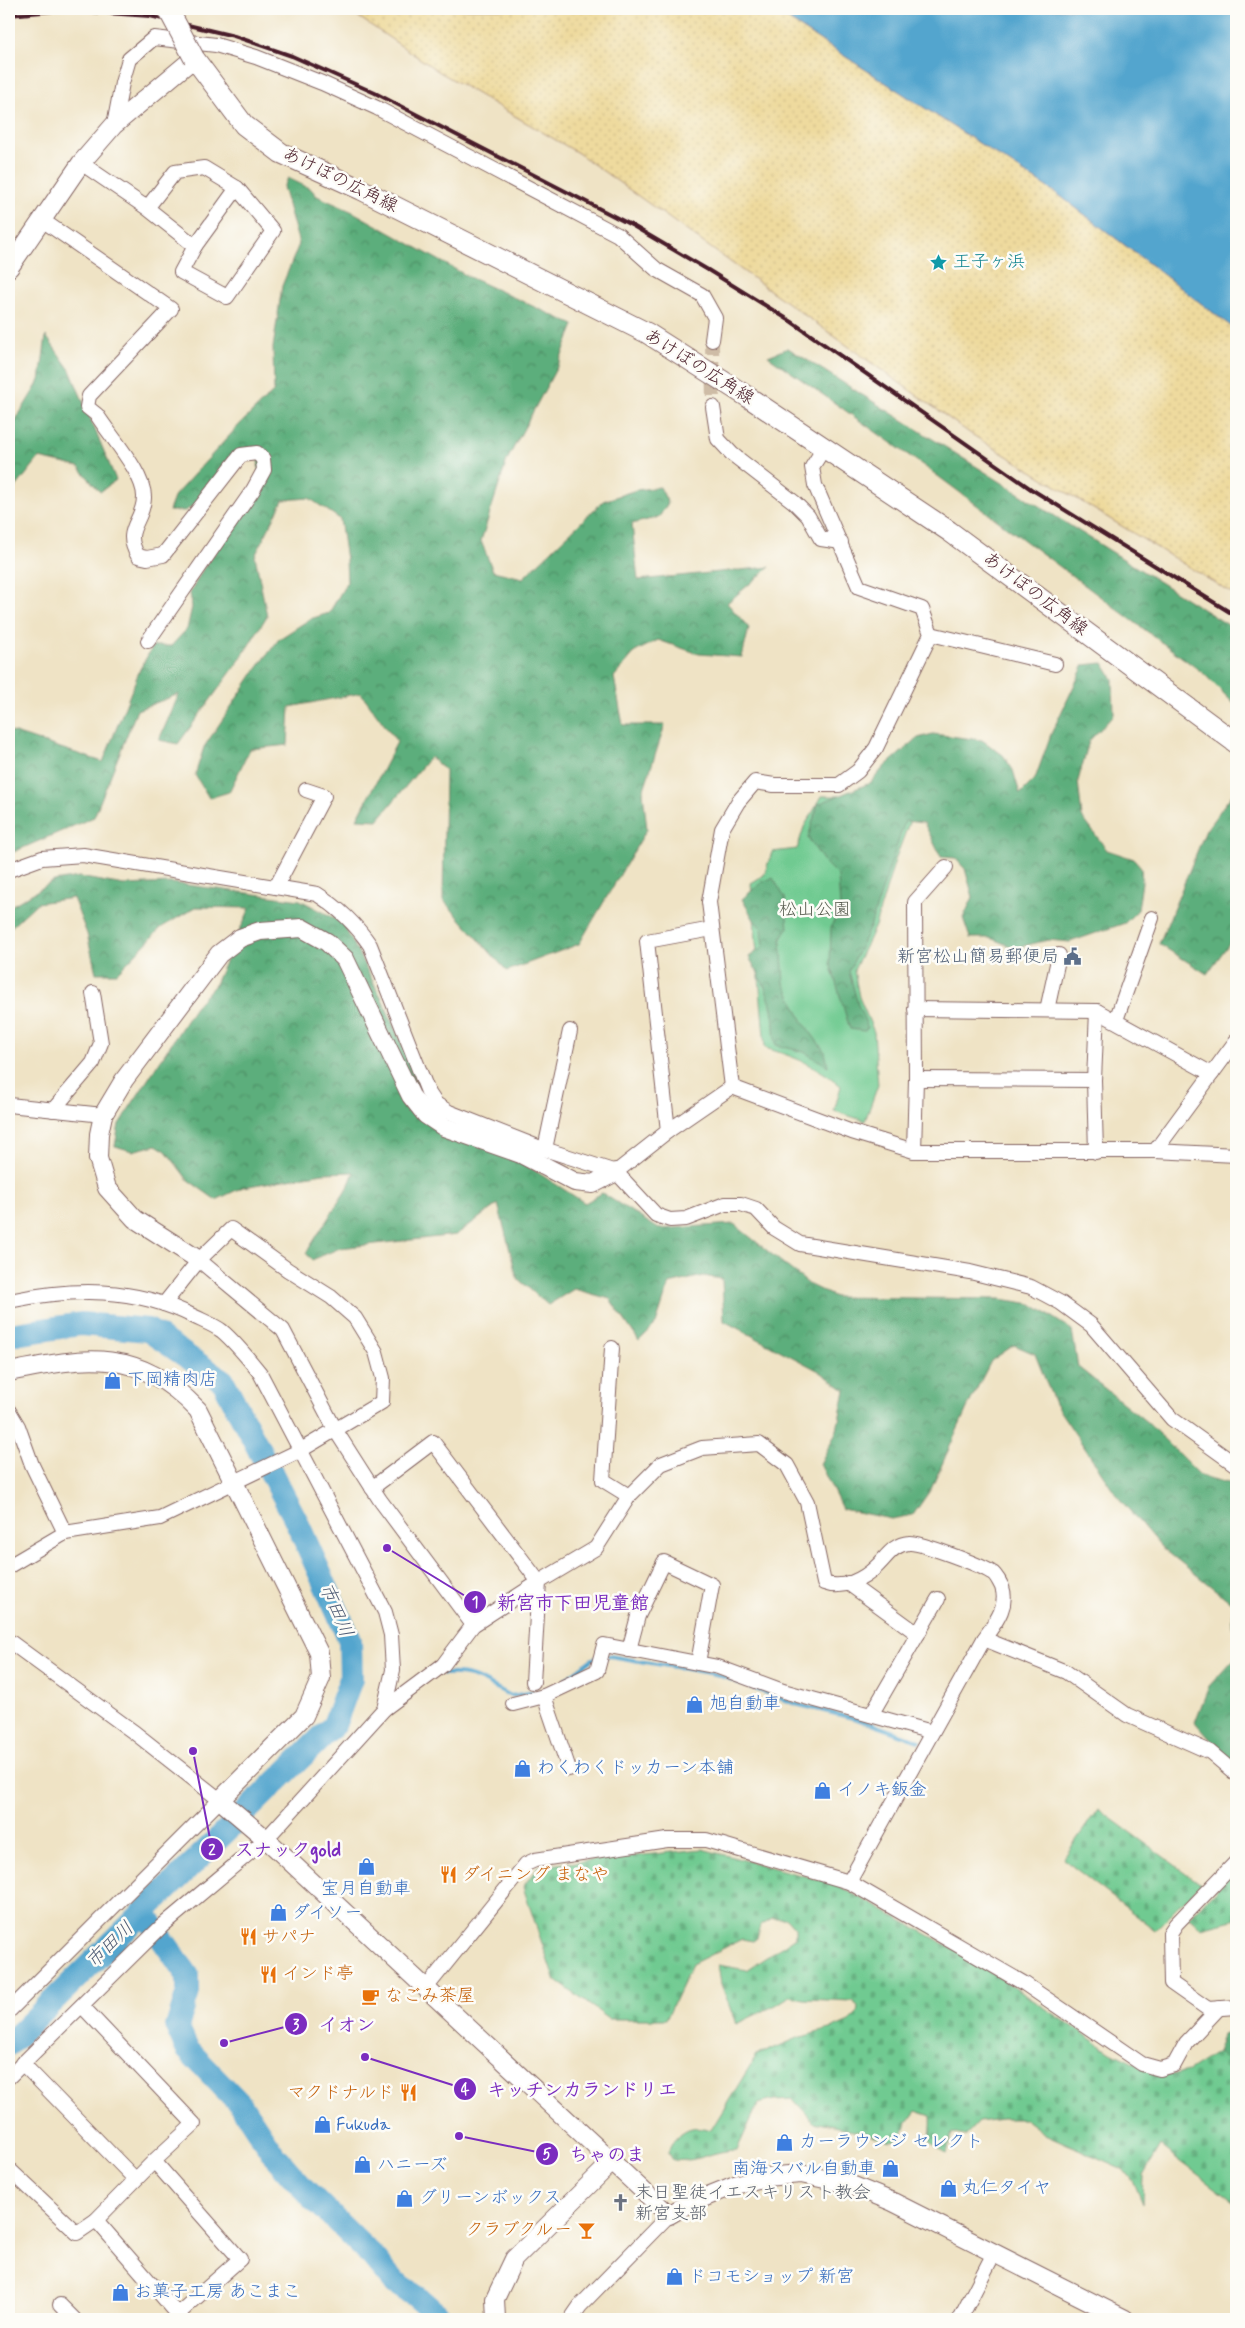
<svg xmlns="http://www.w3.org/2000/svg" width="1245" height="2328" font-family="Mynerve,'Klee One',sans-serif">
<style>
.green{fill:#70ca91;stroke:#5d745e}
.forest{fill:url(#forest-crowns);stroke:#536653}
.sand{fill:url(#sand-dots);stroke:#9c7c64}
.cemetery{fill:url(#cemetery-stones);stroke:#5d745e}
.water{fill:#53a5ce;stroke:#4e627c}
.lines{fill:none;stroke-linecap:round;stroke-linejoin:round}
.stream{stroke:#53a5ce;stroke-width:4}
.river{stroke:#53a5ce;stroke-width:24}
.minor-tunnel{stroke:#cebca6;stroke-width:14;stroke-dasharray:14 7;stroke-linecap:butt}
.minor-casing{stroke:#846461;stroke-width:16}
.tertiary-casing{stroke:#846461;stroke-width:20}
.secondary-casing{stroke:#846461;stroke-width:22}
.minor{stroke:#fff;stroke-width:14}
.tertiary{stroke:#fff;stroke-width:18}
.secondary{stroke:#fff;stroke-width:20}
.rail{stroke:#4a1f2b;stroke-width:4}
.secondary-bridge-casing{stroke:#846461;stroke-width:22;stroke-linecap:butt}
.secondary-bridge{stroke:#fff;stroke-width:20}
.labels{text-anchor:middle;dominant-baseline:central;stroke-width:5;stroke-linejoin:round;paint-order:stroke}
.street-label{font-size:18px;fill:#4a1f2b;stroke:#fdfcf7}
.culture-label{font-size:18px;fill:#0d838f;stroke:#fdfcf7;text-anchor:start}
.park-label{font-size:18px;fill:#575b4f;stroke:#fdfcf7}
.service-label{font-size:18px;fill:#4e5e75;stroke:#fdfcf7;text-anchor:end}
.shop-label{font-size:18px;fill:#366cbe;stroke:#fdfcf7;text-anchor:start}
.food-label{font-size:18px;fill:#c56008;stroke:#fdfcf7;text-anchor:start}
.worship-label{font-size:18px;fill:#5b616d;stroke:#fdfcf7;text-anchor:start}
.water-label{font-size:19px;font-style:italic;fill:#4e5b74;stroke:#fdfcf7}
.leader{fill:none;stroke:#7b2cbf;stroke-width:2}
.callout-dot{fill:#7b2cbf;stroke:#fdfcf7;stroke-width:2}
.mark-label{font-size:15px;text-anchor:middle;font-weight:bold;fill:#fff}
.callout-label{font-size:19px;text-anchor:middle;font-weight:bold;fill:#7b2cbf;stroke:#fdfcf7;stroke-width:5;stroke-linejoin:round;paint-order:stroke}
</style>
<defs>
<pattern id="forest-crowns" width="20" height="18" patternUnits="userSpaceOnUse" patternTransform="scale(1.25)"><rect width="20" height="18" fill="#5cae7b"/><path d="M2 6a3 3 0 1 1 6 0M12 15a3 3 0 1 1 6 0" fill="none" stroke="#4e8d65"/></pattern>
<pattern id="sand-dots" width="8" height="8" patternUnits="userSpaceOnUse" patternTransform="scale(1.25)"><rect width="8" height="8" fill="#eeda9e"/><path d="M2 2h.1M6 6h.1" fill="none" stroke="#cebb88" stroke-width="1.8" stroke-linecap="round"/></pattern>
<pattern id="cemetery-stones" width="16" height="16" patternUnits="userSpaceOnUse" patternTransform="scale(1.25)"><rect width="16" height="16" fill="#70ca91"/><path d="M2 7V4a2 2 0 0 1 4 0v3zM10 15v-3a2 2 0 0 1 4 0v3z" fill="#62ad7d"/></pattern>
</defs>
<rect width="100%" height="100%" fill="#fdfcf7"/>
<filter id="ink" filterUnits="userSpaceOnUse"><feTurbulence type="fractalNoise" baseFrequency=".02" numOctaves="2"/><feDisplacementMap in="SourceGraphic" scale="10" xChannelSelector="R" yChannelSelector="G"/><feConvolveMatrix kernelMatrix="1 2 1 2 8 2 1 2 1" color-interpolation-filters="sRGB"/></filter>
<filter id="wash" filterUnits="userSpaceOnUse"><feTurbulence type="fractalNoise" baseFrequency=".0096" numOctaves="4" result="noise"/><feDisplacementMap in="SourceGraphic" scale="20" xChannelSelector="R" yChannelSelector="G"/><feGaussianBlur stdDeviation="1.12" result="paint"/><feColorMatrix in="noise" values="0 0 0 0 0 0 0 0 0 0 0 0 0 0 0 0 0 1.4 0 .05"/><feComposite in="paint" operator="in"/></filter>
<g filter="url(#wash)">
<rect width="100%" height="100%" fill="#efe3c5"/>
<path class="green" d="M822,796H847L913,812L895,860L875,926L854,970L859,997L874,1032L878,1085L865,1121L834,1111L841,1086C816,1065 795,1057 765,1048L751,883L764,875L772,852L797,849L804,827Z"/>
<g class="forest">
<polygon points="288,178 311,189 317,196 353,212 469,277 574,325 558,365 507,460 481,541 493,571 523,578 603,501 636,490 660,487 668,503 659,517 632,524 638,580 770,567 727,603 749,628 742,657 699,654 658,640 635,652 614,677 623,725 665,725 643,792 647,829 579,944 507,971 443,900 445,770 430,757 378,820 357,819 397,742 361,693 290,707 288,745 250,749 229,792 209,798 195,775 204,747 253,674 279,639 310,619 329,613 347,582 346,560 340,519 309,498 283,500 255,556 267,616 239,661 178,744 159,740 179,694 137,710 94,817 9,854 9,731 103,762 140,669 153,646 171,646 187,629 192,607 190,593 203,569 259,491 258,447 198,503 185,511 169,511 175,495 241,423 274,391 273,348 282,286 299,244 283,187"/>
<polygon points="46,336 70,370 116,480 100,492 79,467 39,458 9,496 9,431 40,380"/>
<polygon points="788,348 1236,630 1236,706 1203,673 931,471 768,356"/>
<polygon points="1103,663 1113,679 1114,715 1089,741 1078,781 1082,817 1107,850 1134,859 1141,867 1142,882 1138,910 1125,923 1070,942 1048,940 1015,948 990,938 970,938 963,918 973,897 965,869 955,858 941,857 924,823 905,821 870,927 849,971 858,1005 868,1028 864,1031 850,1029 830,963 831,928 840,907 838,876 825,863 808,838 818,804 870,783 884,767 918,738 933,734 982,740 1003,755 1013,770 1020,794 1035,779 1051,734 1084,665"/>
<polygon points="1236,789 1236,934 1207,974 1159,944 1206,830"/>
<polygon points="79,877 124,885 172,883 300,900 342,922 382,999 428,1102 585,1203 602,1193 659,1229 734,1224 810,1285 835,1297 1001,1299 1032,1304 1072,1330 1078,1367 1148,1423 1201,1476 1236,1485 1236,1769 1195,1722 1209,1686 1235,1658 1232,1603 1160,1546 1118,1497 1055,1404 1035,1354 1014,1345 991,1361 968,1406 931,1489 913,1515 891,1519 842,1509 820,1464 837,1430 845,1390 819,1371 724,1321 722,1279 703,1276 669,1284 656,1324 639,1341 610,1299 574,1289 548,1305 517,1278 498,1204 456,1235 340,1248 312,1260 306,1253 348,1187 354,1172 323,1173 243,1187 216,1200 188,1180 166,1151 156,1145 132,1151 115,1146 119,1124 197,1004 214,986 250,908 196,907 162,927 117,973 96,973 87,934 73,898 37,903 9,929 9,907 54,881"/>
<path d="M773,878L785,898L788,928L781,939L784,983L803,1022L825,1052L828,1066L804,1052L776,1045C773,1032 775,1021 772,1009C768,989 758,974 749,957L764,946L762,929L754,920L742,899L762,882Z"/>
<polygon points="1236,2030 1236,2072 1217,2052 1223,2035"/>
</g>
<polygon class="sand" points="347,9 772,9 1059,195 1236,330 1236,596 971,434 578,153 438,71"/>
<g class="cemetery">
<polygon points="1098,1809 1201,1884 1155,1930 1063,1859"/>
<path d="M702,1849L835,1884L967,1956L1111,2052L1162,2077L1188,2071L1217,2052L1236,2072V2203L1160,2146L1143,2175L1142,2204L1133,2182L1123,2169L1045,2134L1025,2119H1001L978,2122L965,2136L952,2133L947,2153C922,2140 933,2138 931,2116L916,2111L907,2123L902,2139L890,2141L863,2132L814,2122L793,2099L774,2100L758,2104L737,2150C713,2150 697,2163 673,2160L668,2152C676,2133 690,2122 711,2130L756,2056L798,2038L833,2028L849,2021L857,2013L858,2006L852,2001L804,1999L790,1996L776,2005L736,2024L721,1984L718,1965L747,1970L795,1938V1928L786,1918H772L761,1925L757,1938L753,1941L742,1939L692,1964L666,2019H609L554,1979L523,1887L538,1866Z"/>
<polygon points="1236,1869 1236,1919 1201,1928 1189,1918"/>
</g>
<polygon class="water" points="772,9 1236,9 1236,330 1059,195"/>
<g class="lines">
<g class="stream">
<polyline points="604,1657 610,1656 715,1674 795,1704 857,1719 919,1741"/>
<path d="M444,1674C476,1672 485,1683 511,1696L534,1692"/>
<polyline points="566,1679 592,1659 597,1658"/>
</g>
<g class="river">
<polyline points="9,1335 81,1324 148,1330 223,1381 295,1518 350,1640 351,1679 334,1725 9,2044"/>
<polyline points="144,1913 188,1976 188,1992 177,2027 187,2049 241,2105 274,2155 301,2186 373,2257 395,2283 417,2297 442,2319"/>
</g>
</g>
</g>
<g filter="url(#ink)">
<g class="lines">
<polyline class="minor-tunnel" points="712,340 713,407"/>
<defs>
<g id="minor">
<polyline points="114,125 122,83 129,59 154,38 216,45 256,57 322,83 377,108 618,235 656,269 702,295 715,318 712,340"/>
<polyline points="81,163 147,208 195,246 181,272 227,297 273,231 237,188 204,168 175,172 147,208"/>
<path d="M42,220L171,309L89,396L87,407L97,415C110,436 145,474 144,498C143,523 122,529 138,556L147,558L163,555L241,455L257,453L263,459L264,470L253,490L148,641"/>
<polyline points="195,246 237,188"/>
<polyline points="713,407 718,439 732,454 794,502 808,516 821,539 841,542"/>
<polyline points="931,634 1055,664"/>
<path d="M9,870L42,858L83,855L317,894C339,908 355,923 370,945L428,1092L436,1104L449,1112L538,1147L616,1172L656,1215L670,1220L686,1219L725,1204H741L756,1209L774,1228L800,1244L970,1272L1031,1287L1061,1303L1091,1325L1172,1419L1236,1465"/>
<polyline points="276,887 324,796 306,790"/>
<polyline points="915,1009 1097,1011 1212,1074"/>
<polyline points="1047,1010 1059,955"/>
<polyline points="1116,1020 1152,918"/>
<polyline points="916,1079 1094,1080"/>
<polyline points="732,1087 709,902 722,829 738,802 755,782 774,785 839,785 858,771 876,748 931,634 922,609 859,587 815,485 812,467 824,448"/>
<polyline points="732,1087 852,1132 914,1151 1155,1151 1236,1155"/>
<polyline points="9,1105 103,1115"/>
<polyline points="53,1110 93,1063 101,1043 93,993"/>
<polyline points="668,1131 647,941 712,929"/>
<polyline points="545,1149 570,1031"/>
<polyline points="914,1151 916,1079 915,902 946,867"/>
<polyline points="1155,1151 1236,1041"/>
<polyline points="1096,1152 1094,1080 1097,1011"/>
<polyline points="616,1172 668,1131 732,1087"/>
<polyline points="199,1260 283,1330 336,1431 380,1500 473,1625"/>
<path d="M9,1301C73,1288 134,1286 195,1317C203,1321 214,1325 222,1331C236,1343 248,1358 260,1373L385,1612L391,1635L393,1670L384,1709L266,1839L162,1926L9,2077"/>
<polyline points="612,1348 603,1480 629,1496"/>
<polyline points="9,1411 18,1426 32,1465 65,1533"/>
<polyline points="372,1488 433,1442 539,1582 533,1682"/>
<polyline points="9,1566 65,1533 160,1518 301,1450 382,1402 383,1378 376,1352 355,1318 331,1297 288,1270 231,1229 199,1260 164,1304"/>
<polyline points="848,1583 918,1634"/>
<polyline points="984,1639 1066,1672 1127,1715 1210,1752 1236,1774"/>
<polyline points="9,1641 135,1733 220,1800 9,2011"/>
<polyline points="629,1650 638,1616 664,1562 712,1585 698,1663"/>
<polyline points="544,1696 569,1769"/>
<polyline points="513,1704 544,1696 597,1671 604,1645 718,1667 783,1691 932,1732"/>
<path d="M384,1709L443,1665L473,1625L539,1582L596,1548L629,1496L661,1464L702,1448L759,1444L787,1465L807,1502L824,1583C842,1590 863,1580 876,1567C886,1558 893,1544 909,1543C920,1542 980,1565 991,1572C996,1574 1000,1583 1002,1587C1009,1607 994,1624 984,1639L849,1882"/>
<polyline points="871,1715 938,1599"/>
<polyline points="1236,1862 1176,1924 1170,1933 1171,1983 1208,2009 1236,2007"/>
<polyline points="426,1988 526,1864 535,1860 667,1840 706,1840 849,1882 1025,1984 1142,2064 1160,2069 1174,2065 1186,2043 1219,2008"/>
<polyline points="22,2063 135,2179"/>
<polyline points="154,2161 240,2259 178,2314"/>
<polyline points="9,2169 77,2233 96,2220 154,2161 194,2124 82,2006"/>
<polyline points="96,2220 182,2319"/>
<polyline points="60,2305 74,2319"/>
<polyline points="571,2319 580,2306 669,2215"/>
<polyline points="960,2319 994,2253"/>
</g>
<g id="tertiary">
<polyline points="9,268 81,163 114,125 194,58"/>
<polyline points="199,1260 135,1219 107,1188 98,1158 99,1134 103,1115 124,1080 219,954 240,938 260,931 302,928 327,942 345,959 411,1096 426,1115 444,1127 521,1154 575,1182 593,1184 616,1172"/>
<path d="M9,1372C87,1356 138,1347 198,1410L319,1653L321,1678L304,1716L220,1800L266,1839L669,2215L688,2204L735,2185L765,2177L801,2174L849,2184L893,2202L1125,2319"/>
<polyline points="496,2319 495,2299 514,2259 612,2162"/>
</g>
<polyline id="secondary" points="194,58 244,125 281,153 362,190 647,333 748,397 949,531 1236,743"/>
</defs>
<use href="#minor" class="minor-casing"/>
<use href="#tertiary" class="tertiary-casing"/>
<use href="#secondary" class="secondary-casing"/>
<use href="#minor" class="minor"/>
<use href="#tertiary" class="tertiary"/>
<use href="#secondary" class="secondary"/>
<polyline class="rail" points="9,15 64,10 150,16 234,36 292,56 375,93 633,226 708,270 792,322 1031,489 1236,616"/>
<defs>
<polyline id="secondary-bridge" points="168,9 194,58"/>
</defs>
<use href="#secondary-bridge" class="secondary-bridge-casing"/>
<use href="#secondary-bridge" class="secondary-bridge"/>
</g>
</g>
<defs>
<symbol id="sight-bare" viewBox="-9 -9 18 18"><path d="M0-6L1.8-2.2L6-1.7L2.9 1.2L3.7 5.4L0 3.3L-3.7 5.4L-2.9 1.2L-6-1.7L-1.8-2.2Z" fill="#0f9aa8" stroke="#fdfcf7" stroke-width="2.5" paint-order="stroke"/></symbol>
<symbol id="civic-bare" viewBox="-9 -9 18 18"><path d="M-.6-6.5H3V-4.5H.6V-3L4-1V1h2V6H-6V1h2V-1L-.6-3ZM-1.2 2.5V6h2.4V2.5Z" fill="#5c6f8a" stroke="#fdfcf7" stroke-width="2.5" paint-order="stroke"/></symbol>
<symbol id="shop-bare" viewBox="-9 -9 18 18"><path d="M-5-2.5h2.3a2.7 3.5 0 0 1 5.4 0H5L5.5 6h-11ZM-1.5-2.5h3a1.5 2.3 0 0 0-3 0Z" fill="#3f7fe0" stroke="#fdfcf7" stroke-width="2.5" paint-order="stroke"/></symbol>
<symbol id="restaurant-bare" viewBox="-9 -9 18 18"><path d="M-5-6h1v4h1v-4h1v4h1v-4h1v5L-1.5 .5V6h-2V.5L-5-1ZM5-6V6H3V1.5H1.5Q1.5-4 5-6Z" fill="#e8710a" stroke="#fdfcf7" stroke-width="2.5" paint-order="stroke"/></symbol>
<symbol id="cafe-bare" viewBox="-9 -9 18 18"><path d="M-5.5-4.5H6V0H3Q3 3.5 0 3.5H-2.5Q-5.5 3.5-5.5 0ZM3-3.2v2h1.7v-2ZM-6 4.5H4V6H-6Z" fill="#e8710a" stroke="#fdfcf7" stroke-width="2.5" paint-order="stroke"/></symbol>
<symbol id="church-bare" viewBox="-9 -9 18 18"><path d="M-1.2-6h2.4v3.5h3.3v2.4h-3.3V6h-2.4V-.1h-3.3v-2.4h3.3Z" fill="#6b7280" stroke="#fdfcf7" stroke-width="2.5" paint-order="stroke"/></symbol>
<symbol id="bar-bare" viewBox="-9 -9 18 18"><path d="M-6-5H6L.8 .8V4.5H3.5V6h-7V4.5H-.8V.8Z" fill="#e8710a" stroke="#fdfcf7" stroke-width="2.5" paint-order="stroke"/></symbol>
</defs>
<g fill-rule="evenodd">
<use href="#sight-bare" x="926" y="250" width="25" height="25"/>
<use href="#civic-bare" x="1060" y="944" width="25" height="25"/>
<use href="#shop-bare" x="100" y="1368" width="25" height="25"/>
<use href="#shop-bare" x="682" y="1692" width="25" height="25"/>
<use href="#shop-bare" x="510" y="1756" width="25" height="25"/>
<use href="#shop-bare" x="810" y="1778" width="25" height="25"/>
<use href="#shop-bare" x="354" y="1854" width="25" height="25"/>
<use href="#restaurant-bare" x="436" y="1862" width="25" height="25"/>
<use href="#shop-bare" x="266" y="1900" width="25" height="25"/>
<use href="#restaurant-bare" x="236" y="1924" width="25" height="25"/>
<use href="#restaurant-bare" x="256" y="1962" width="25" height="25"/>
<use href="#cafe-bare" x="358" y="1984" width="25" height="25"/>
<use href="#restaurant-bare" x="396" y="2080" width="25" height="25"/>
<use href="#shop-bare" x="310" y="2112" width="25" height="25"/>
<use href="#shop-bare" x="772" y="2130" width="25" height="25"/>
<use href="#shop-bare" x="350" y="2152" width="25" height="25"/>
<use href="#shop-bare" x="878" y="2156" width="25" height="25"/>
<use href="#shop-bare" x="936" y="2176" width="25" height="25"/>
<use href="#shop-bare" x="392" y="2186" width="25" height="25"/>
<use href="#church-bare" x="608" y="2190" width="25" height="25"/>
<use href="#bar-bare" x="574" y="2218" width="25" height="25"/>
<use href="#shop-bare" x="662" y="2264" width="25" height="25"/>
<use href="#shop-bare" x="108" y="2280" width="25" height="25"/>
</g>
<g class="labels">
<g class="street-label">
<text transform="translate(340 180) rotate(26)">あけぼの広角線</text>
<text transform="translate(699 367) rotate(32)">あけぼの広角線</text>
<text transform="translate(1035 594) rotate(37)">あけぼの広角線</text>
</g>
<g class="culture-label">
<text x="953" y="262">王子ヶ浜</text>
</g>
<g class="park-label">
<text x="815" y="910">松山公園</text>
</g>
<g class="service-label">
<text x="1059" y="957">新宮松山簡易郵便局</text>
</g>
<g class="shop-label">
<text x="127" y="1380">下岡精肉店</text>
<text x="709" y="1704">旭自動車</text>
<text x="537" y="1768">わくわくドッカーン本舗</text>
<text x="837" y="1790">イノキ鈑金</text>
<text x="366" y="1889" text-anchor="middle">宝月自動車</text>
<text x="292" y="1913">ダイソー</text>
<text x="336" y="2125">Fukuda</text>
<text x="799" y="2142">カーラウンジ セレクト</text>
<text x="377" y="2165">ハニーズ</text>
<text x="876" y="2169" text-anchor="end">南海スバル自動車</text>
<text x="962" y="2188">丸仁タイヤ</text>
<text x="419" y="2198">グリーンボックス</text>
<text x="688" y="2277">ドコモショップ 新宮</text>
<text x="134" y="2292">お菓子工房 あこまこ</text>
</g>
<g class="food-label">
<text x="462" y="1875">ダイニング まなや</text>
<text x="262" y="1937">サパナ</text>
<text x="282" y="1974">インド亭</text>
<text x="385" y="1996">なごみ茶屋</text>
<text x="394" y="2093" text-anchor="end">マクドナルド</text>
<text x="572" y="2230" text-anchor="end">クラブクルー</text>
</g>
<g class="worship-label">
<text x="635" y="2193">末日聖徒イエスキリスト教会<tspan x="635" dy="21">新宮支部</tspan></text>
</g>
<g class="water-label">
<text transform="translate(336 1610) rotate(67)">市田川</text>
<text transform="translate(110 1945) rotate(-44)">市田川</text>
</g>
</g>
<path class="leader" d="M387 1548L475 1602M193 1751L212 1849M224 2043L296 2024M365 2057L465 2089M459 2136L547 2154"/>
<g class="callout-dot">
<circle cx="387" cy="1548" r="5"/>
<circle cx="193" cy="1751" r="5"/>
<circle cx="224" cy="2043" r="5"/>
<circle cx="365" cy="2057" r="5"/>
<circle cx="459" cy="2136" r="5"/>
<circle cx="475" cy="1602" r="12"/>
<circle cx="212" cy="1849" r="12"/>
<circle cx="296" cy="2024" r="12"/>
<circle cx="465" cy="2089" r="12"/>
<circle cx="547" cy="2154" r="12"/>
</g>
<g class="mark-label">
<text x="475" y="1607">1</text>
<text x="212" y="1855">2</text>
<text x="296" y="2030">3</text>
<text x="465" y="2094">4</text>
<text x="547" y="2159">5</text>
</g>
<g class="callout-label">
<text x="573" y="1609">新宮市下田児童館</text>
<text x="288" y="1856">スナックgold</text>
<text x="347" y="2031">イオン</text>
<text x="582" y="2096">キッチンカランドリエ</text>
<text x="607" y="2161">ちゃのま</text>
</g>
<rect width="1245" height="2328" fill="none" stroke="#fdfcf7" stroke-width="30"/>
</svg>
